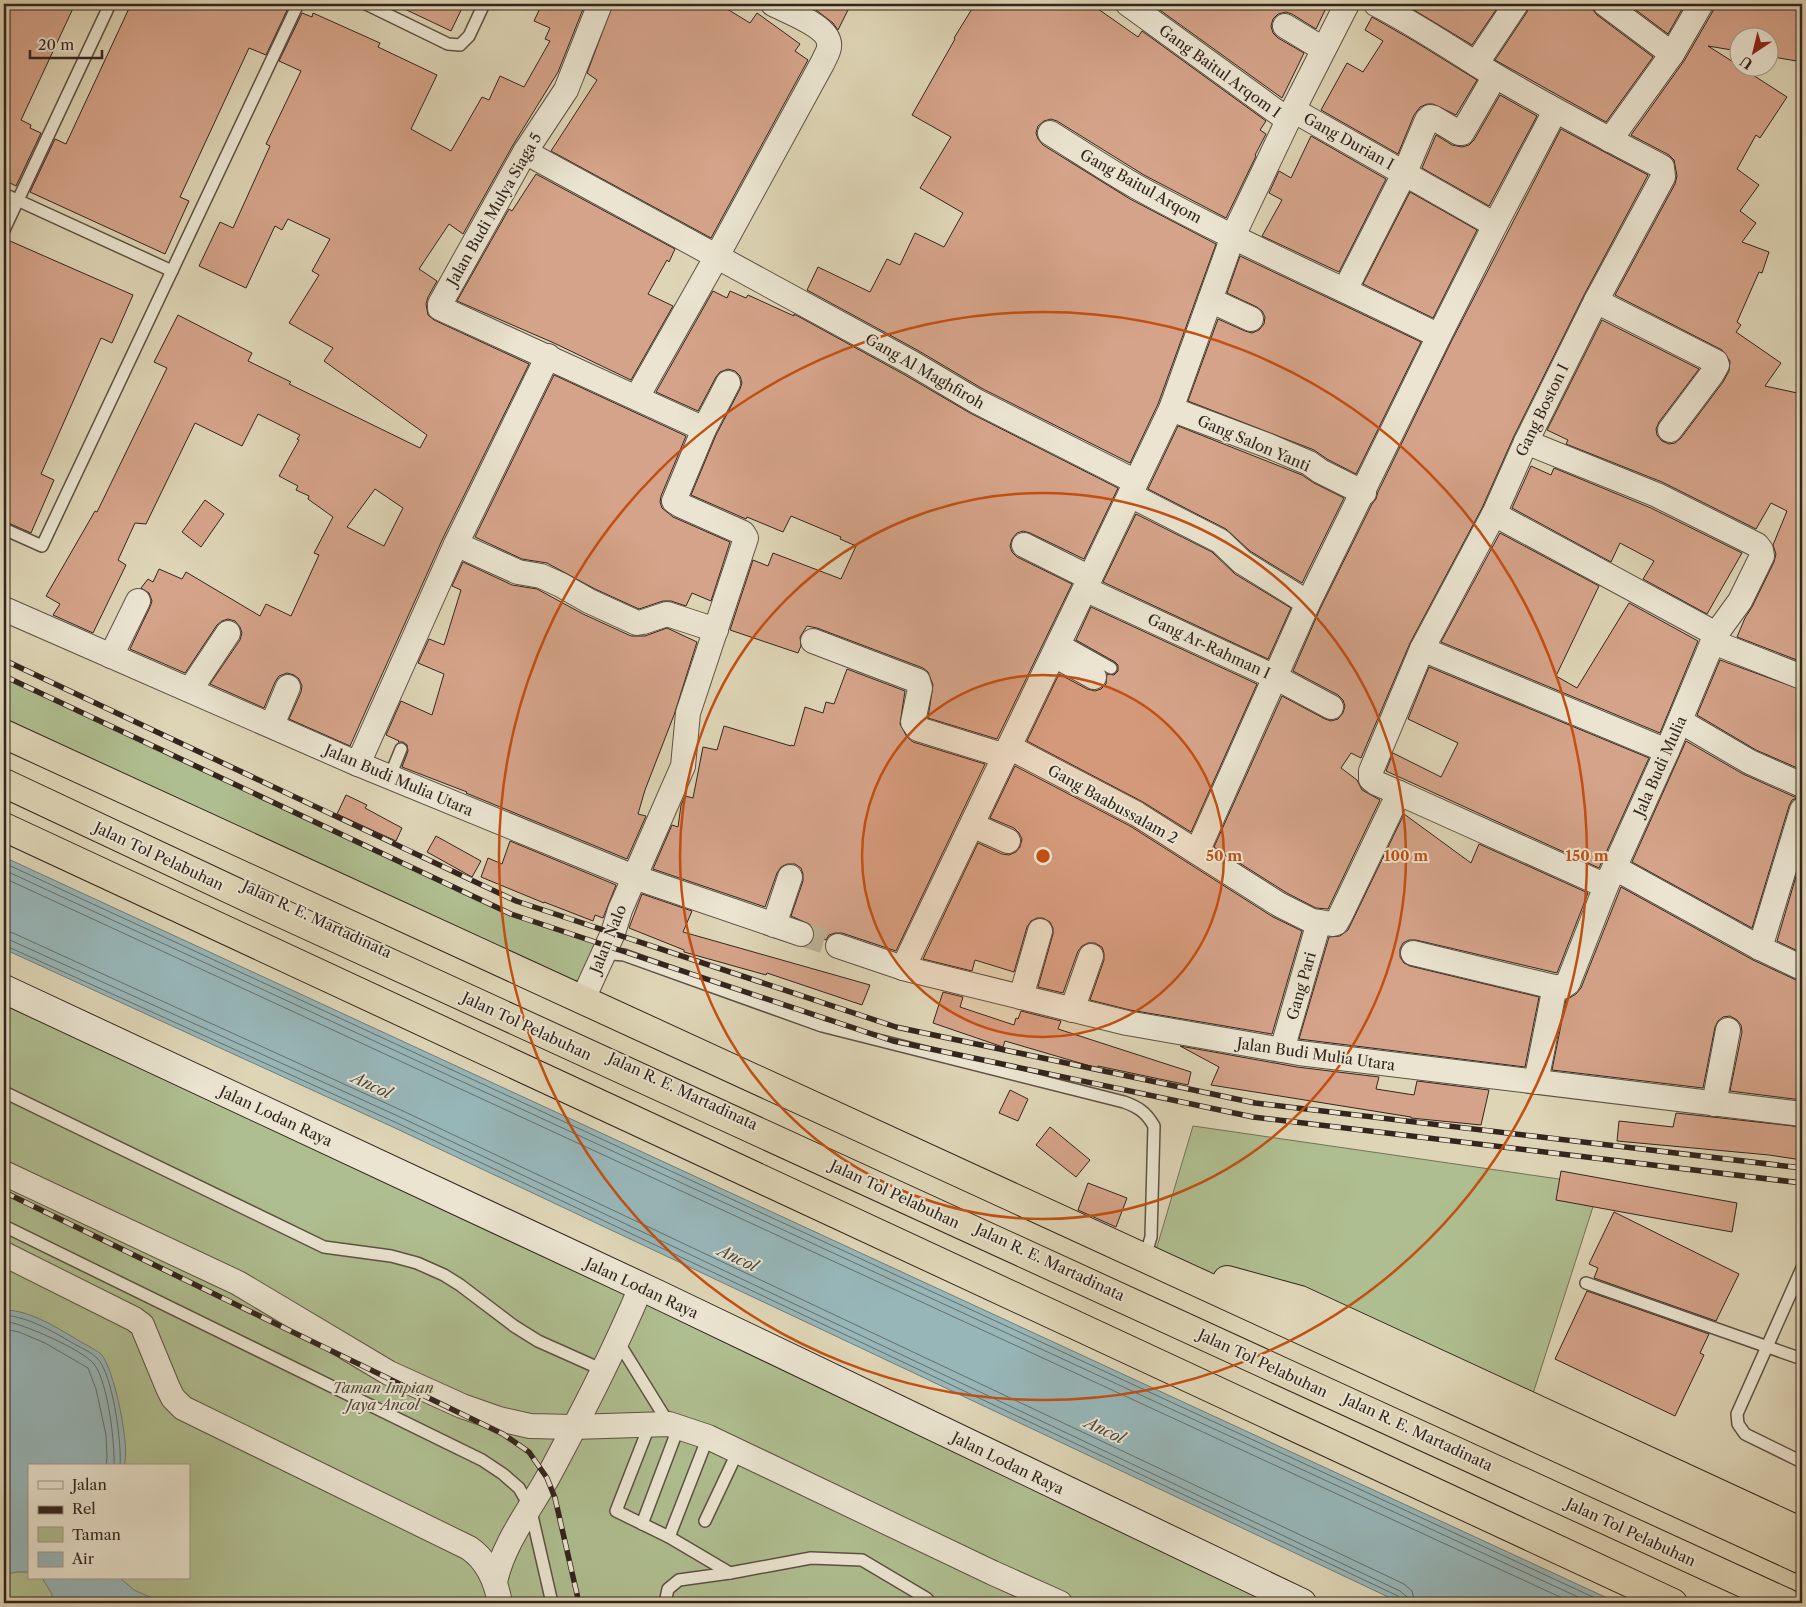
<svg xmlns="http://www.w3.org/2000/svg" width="1806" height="1607" font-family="'Libre Caslon Text',serif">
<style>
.green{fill:#afbe90;stroke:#717257;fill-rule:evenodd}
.water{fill:#97b6b8;stroke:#6f7c7a}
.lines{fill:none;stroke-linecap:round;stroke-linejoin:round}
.shore{stroke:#656e6b;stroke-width:1}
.building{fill:#d5a389;stroke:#33251e;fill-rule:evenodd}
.minor-tunnel{stroke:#bcb298;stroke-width:24;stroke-dasharray:24 12;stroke-linecap:butt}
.service-casing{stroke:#5e5144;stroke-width:14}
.minor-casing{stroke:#5e5144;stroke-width:26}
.secondary-casing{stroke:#33251e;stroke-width:30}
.trunk-casing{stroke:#33251e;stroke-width:30}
.motorway-casing{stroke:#33251e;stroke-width:30}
.service{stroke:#eae4d0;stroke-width:11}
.minor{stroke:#eae4d0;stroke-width:24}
.secondary{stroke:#eae4d0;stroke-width:28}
.trunk{stroke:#ded5b6;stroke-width:28}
.motorway{stroke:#ded5b6;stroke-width:28}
.rail-casing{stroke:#33251e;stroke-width:5.5}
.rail{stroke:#eae4d0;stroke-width:4;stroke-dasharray:11;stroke-linecap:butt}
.ring{fill:none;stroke:#c44f10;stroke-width:2.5}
.labels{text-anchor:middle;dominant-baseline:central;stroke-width:4;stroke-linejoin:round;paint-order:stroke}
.street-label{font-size:15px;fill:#33251e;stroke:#eae4d0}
.park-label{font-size:15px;font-style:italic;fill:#524b3a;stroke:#eae4d0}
.water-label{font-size:16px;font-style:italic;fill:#4c4944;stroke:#eae4d0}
.centre{fill:#c44f10;stroke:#eae4d0;stroke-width:2.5}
.ring-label{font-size:15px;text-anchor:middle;font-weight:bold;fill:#c44f10;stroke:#eae4d0;stroke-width:4;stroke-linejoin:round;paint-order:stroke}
</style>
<rect width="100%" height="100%" fill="#ded5b6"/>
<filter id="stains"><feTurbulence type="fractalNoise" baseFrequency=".004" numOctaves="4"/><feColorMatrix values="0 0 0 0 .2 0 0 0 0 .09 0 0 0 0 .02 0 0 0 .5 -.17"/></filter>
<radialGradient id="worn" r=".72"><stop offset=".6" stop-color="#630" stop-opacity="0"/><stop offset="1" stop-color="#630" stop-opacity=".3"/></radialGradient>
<g class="green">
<polygon points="4,676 511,914 607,946 590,984 496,961 4,734"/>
<path d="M4,991L1285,1603H4ZM29,1466H189V1578H29Z"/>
<polygon points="1193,1126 1600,1185 1529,1406 1153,1260"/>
</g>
<g class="water">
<polygon points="4,857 1618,1603 1401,1603 395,1128 4,949"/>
<path d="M4,1310C31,1310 59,1329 81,1342C88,1346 96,1350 101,1354C114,1368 131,1449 124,1466H29V1572H16L4,1575Z"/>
<polygon points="42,1578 120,1578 134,1590 163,1603 51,1603 52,1594"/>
</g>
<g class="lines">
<g class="shore">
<polyline points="4,863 1606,1603"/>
<polyline points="4,870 1591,1603"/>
<polyline points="4,878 1573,1603"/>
<polyline points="4,931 13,933 403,1111 1404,1584 1412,1591 1415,1603"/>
<polyline points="4,938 10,940 400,1117 1400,1591 1406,1596 1408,1603"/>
<polyline points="4,945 397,1123 1398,1596 1401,1599 1401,1603"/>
<path d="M4,1315C30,1317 55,1333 78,1346C84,1349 92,1353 97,1358C113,1374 122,1444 120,1466"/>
<path d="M4,1321C22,1323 83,1350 94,1364C108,1382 115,1443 114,1466"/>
<polyline points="4,1329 19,1332 45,1343 88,1368 96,1389 106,1435 107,1457 106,1466"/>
</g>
</g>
<g class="building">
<polygon points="4,4 75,4 21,120 31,125 30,128 41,133 16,186 4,180"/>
<polygon points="131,4 284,4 289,6 266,55 249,48 180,197 189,201 165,254 30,192 55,139 66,144"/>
<polygon points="394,4 464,4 451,31"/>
<path d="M542,4H585L558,72L513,145L463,234L449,224L419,269L437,281L428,297L426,304L428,315L434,320L529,364L443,538L350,746L289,719L301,692L302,686L299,679L294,675L287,673L279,676L275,682L264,708L210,684L240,640L242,633L240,627L235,621L228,619L222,621L217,625L185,673L130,649L150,607L152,601L149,593L141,588L148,579L153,582L159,569L182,579L186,572L260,616L266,604L291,616L319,555L314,553L333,517L308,499L309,496L296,490L298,486L279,476L299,440L297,439L300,435L258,414L242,446L195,423L146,524L135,523L118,560L126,565L93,633L53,615L60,604L46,596L95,511L97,512L167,368L154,362L178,315L252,353L248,361L291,382L289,384L420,448L427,435L324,361L333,348L289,323L319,275L312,271L330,239L288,219L282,230L275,226L246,288L199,266L220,222L233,228L270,146L266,144L301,71L279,61L302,13L312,17L313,13L380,43L378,47L437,75L411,129L451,151L482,97L489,100L500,76L524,87L550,41L545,39L550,28L534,21ZM375,489L403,508L384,546L347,527Z"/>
<polygon points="613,4 719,4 750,23 757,13 800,44 795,51 808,60 711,238 551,151 597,80 587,73"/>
<polygon points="820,4 851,4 838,30 833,23 816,10"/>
<polygon points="975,4 1091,4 1138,37 1142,31 1266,121 1260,130 1266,134 1255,155 1256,156 1226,218 1144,175 1057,121 1051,119 1044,121 1038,126 1036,133 1038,139 1043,145 1130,199 1216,244 1158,404 1130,463 983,389 919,351 807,290 818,267 870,292 887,259 900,265 915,233 944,247 963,213 920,188 951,137 912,115 955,39 954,38"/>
<polygon points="1160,4 1328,4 1316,29 1292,14 1286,12 1278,14 1273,19 1271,26 1273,33 1278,38 1304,53 1282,98 1157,8"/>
<polygon points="1404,4 1500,4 1472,45"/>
<polygon points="1530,4 1591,4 1593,10 1597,15 1653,57 1606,122 1495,60 1527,12"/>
<polygon points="1628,4 1685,4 1668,34"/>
<polygon points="1715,4 1770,4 1802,10 1802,62 1768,56 1768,38 1738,38 1738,51 1708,46 1738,65 1738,68 1742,68 1787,97 1760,138 1756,135 1737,169 1759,185 1740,211 1756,223 1742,242 1769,252 1762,273 1759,272 1737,322 1741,325 1736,332 1781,363 1765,386 1802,394 1802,662 1737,637 1745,618 1752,607 1774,562 1776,554 1773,545 1787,511 1771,503 1756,529 1662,482 1566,444 1568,440 1547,430 1602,320 1699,369 1659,422 1656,429 1657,435 1662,441 1669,444 1675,443 1681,438 1723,382 1729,371 1730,361 1722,350 1615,295 1675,184 1677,176 1674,160 1669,155 1631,135 1684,61 1713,11"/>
<polygon points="1372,17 1414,41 1477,80 1456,115 1433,104 1427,104 1420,107 1414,115 1398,154 1321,110 1347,63 1363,72 1383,41 1365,30"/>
<polygon points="1500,95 1537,116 1489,206 1422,168 1436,135 1452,145 1462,147 1469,145 1474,140"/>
<polygon points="1561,129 1648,175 1584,295 1514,436 1482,508 1410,643 1361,758 1351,753 1341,768 1357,780 1362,790 1380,800 1328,909 1316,908 1287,893 1214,847 1282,696 1325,719 1331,721 1338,719 1343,713 1345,706 1343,700 1338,695 1293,671 1320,609 1372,504 1376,499 1378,492 1451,342"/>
<polygon points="1311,136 1386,179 1339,272 1262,236 1282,200 1269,193 1279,171 1291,178"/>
<polygon points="536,174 675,249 669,262 667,260 648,294 673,306 631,380 554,343 457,301 509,209 512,211"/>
<polygon points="1410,192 1477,230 1433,318 1363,284"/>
<polygon points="10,241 133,295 112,343 101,338 41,474 54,480 31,533 4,521 4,254"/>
<polygon points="1240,256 1421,342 1356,474 1327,459 1314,450 1188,401 1218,319 1245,331 1252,333 1259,330 1264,324 1265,317 1262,311 1257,307 1227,293"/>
<polygon points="713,291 727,298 730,291 746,298 748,295 794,316 794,314 905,375 970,413 1118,488 1084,559 1030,533 1023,531 1017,533 1012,539 1010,546 1012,552 1017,557 1072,584 997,739 928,718 933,685 928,672 923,668 817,628 807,626 800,637 801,646 798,653 730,630 753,560 768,566 773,553 841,579 856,546 840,539 841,537 791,516 783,532 747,517 746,519 691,495 716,435 740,389 742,383 740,376 735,371 728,369 720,372 716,377 698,411 656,392"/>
<polygon points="554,375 686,436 661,496 660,502 662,508 673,517 730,542 711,601 692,593 686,606 671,601 663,601 639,609 595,589 547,563 522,559 475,537"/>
<polygon points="1178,426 1302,475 1314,483 1344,498 1302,583 1250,551 1226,529 1148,489"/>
<polygon points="1531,466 1551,475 1554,468 1651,508 1742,553 1707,614 1643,579 1654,561 1620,543 1611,562 1512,508"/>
<polygon points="205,500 224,514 201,547 182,532"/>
<polygon points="1136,514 1212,552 1235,574 1291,608 1268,659 1103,582"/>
<polygon points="1500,533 1599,586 1556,676 1577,688 1629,603 1698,641 1660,733 1441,642"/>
<polygon points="463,562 512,585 537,589 583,614 631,636 645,636 667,628 697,642 674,715 645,790 638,814 646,816 627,859 466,793 467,792 402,767 408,751 407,745 403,742 398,742 399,741 386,735 401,701 432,715 444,674 418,663 429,639 444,645 461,590 452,586"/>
<polygon points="1091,607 1257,684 1191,832 1143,802 1027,741 1059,674 1087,689 1095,691 1101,689 1106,684 1107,674 1114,675 1118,671 1118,665 1115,662 1076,640"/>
<polygon points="1720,660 1802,690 1802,770 1756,750 1697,715"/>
<polygon points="1429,667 1649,758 1599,868 1386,771 1393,753 1441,777 1458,743 1408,719"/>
<polygon points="847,669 905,691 900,724 907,737 913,742 985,764 896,951 842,933 835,933 829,935 826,940 814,936 814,931 811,925 791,916 803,881 803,874 801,868 795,864 787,864 781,867 777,873 765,907 653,869 672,825 678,827 681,805 685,796 693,798 703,747 717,750 724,726 791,746 791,745 794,746 805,707 823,713 826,702 834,704"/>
<polygon points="1686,741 1743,774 1797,798 1792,800 1789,806 1752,928 1632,862"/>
<polygon points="1015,766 1130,826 1273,917 1302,931 1272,1034 1130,1010 1090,1000 1104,960 1104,953 1102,947 1095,943 1088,943 1082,946 1078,951 1063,993 1038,987 1053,934 1053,928 1050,922 1043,918 1037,918 1031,921 1027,927 1014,972 975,960 972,971 923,959 978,843 1002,854 1009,855 1016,852 1020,847 1022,839 1019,833 1014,828 990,818"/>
<polygon points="346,795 367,805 365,808 402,828 396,841 337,814"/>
<polygon points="1404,814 1471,863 1479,844 1588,893 1557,973 1416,940 1409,940 1403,943 1400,949 1400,957 1404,963 1410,966 1539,997 1525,1067 1299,1039 1329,937 1340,936 1348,930"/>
<polygon points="436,836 481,861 472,877 427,852"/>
<polygon points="510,841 616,885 603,918 595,915 593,921 544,902 544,903 481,877 488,858 502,864"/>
<polygon points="1802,856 1802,953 1777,941"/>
<polygon points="1621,887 1753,960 1796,980 1802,982 1802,1100 1730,1091 1742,1032 1741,1025 1737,1020 1730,1016 1723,1017 1718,1021 1715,1027 1703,1088 1552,1070 1566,1000 1576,994 1581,988"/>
<polygon points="642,894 692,911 683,932 870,985 862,1005 767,973 766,975 684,952 684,950 629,928"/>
<polygon points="943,992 963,997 960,1007 1014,1025 1016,1018 1018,1019 1021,1011 1061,1021 1058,1029 1191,1072 1188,1085 1098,1066 1097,1068 1005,1041 1003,1047 933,1023"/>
<polygon points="1180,1046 1297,1067 1379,1077 1376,1089 1414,1095 1417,1081 1489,1090 1481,1125 1411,1118 1411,1117 1211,1085 1219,1067"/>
<polygon points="1010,1090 1028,1099 1018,1121 999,1113"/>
<polygon points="1676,1113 1802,1127 1802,1160 1769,1155 1617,1141 1619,1121 1673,1127"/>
<polygon points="1050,1127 1090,1160 1076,1177 1036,1145"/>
<polygon points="1561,1171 1737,1203 1732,1232 1556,1200"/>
<polygon points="1088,1183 1127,1198 1116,1227 1078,1210"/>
<polygon points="1614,1212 1739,1274 1716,1321 1594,1278 1598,1268 1589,1264"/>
<polygon points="1587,1291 1709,1334 1700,1353 1704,1355 1675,1416 1555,1359"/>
</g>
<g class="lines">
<polyline class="minor-tunnel" points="801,934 838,946"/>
<defs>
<g id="service">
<polyline points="366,4 448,44 460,45 469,36 484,4"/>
<polyline points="4,194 172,271"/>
<polyline points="4,230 110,4"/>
<polyline points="4,529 42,546 298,4"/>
<polyline points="1061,640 1111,668"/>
<polyline points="390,776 401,749"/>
<path d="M602,958L613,954L624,955L822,1026L1124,1102C1138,1107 1146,1112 1154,1126L1151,1237L1145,1257"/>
<polyline points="4,1092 324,1247 391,1256 417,1263 444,1275 460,1285 514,1326 538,1341 603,1370"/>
<polyline points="4,1226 482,1460 503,1474 519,1488 530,1507 552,1603"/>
<polyline points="1802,1268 1737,1414 1738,1424 1745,1434 1802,1462"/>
<polyline points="1586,1283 1802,1359"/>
<polyline points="617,1340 669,1424"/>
<polyline points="650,1424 616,1511 669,1537 730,1573"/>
<polyline points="705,1521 738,1451"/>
<polyline points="642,1524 679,1426"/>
<polyline points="669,1537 708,1437"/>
<polyline points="665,1603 668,1589 679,1580 730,1573 811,1558 862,1560 926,1598 931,1603"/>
</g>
<g id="minor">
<polyline points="1128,4 1288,120"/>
<polyline points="1605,4 1672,54"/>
<polyline points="1285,26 1323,49"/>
<polyline points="1476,64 1516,4"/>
<polyline points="1293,110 1495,225"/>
<path d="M1050,133C1079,151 1107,170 1137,187C1235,241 1338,286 1439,336"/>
<polyline points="1610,140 1672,54 1701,4"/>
<polyline points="525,152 912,363 976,401 1136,482"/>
<polyline points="1345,290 1405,172 1427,120 1430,117 1434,118 1459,133 1462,133 1495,76"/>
<polyline points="1210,300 1251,319"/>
<polyline points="1596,301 1716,362 1717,365 1712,374 1670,430"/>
<path d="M637,397L717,256L823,62C825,57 829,51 829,47C832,27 788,12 773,4"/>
<polyline points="1171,409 1269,446 1309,463 1320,471 1364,493"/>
<polyline points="704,429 728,383"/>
<polyline points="1526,442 1657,495 1757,545 1761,550 1762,556 1740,601 1716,634"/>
<polyline points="1130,495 1220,541 1242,562 1308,603"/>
<polyline points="456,544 518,572 541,576 561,585 589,601 637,623 643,622 667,614 716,630"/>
<polyline points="1024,545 1090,578"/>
<polyline points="1085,589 1275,677 1331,707"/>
<polyline points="4,609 358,764 634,877 801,934"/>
<polyline points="813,641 918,681 920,688 913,722 918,729 1005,756"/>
<polyline points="1713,642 1802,677"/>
<polyline points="1422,649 1667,751"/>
<polyline points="1054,655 1094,677"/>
<polyline points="111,656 138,601"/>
<polyline points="190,690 228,633"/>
<polyline points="1680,721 1750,762 1802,785"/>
<polyline points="272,725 288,687"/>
<path d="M1009,747L1137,814L1280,905L1312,921L1319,922L1332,924L1336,923L1340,916L1399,793L1376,783L1371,779V771L1422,649L1494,514L1526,442L1596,301L1663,177L1662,167C1605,137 1549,108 1494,75C1455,51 1417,25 1376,4"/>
<polyline points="358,764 456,544 548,356"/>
<polyline points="1399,793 1606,886"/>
<polyline points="972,825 1008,841"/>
<polyline points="1197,852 1308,603 1439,336 1495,225 1555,111"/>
<polyline points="1615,868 1760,948 1802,968"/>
<polyline points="774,925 790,877"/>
<polyline points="838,946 903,968 1127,1023 1299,1053 1802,1114"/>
<polyline points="1760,948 1802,810"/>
<polyline points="1413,953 1554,987 1562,987 1568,983 1606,886 1667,751 1716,634 1494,514"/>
<polyline points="903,968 1171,409 1233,236 1293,110 1347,4"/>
<polyline points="1021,997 1040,931"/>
<polyline points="582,1001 613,933 620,910 683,766 688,713 746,538 743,533 680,505 674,501 704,429 440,308 440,304 525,152 566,90 600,4"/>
<polyline points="1072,1010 1091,956"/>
<polyline points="1282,1050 1319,922"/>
<polyline points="1536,1082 1553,996"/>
<polyline points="1714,1104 1728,1030"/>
<polyline points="4,1173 238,1283 389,1373 462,1406 499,1419 530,1426 573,1427 669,1424 708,1437 993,1573 1060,1603"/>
<path d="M4,1254L134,1319L142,1325L168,1388L173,1398L183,1408L469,1548C488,1561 496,1581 500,1603"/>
<path d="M495,1582C503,1544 529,1511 548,1477C581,1415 614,1352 641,1287"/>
</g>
<polyline id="secondary" points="4,989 657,1294 1302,1603"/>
<g id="trunk">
<path d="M4,734C603,1011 1204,1283 1802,1560"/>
<polyline points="1227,1280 1300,1300 1802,1532"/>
</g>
<g id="motorway">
<polyline points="4,783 270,908 1787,1603"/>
<polyline points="4,827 1673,1603"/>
</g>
</defs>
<use href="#service" class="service-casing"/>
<use href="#minor" class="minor-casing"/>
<use href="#secondary" class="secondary-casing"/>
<use href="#trunk" class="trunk-casing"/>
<use href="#motorway" class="motorway-casing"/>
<use href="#service" class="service"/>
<use href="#minor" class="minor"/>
<use href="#secondary" class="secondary"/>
<use href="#trunk" class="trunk"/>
<use href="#motorway" class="motorway"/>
<defs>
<g id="rail">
<polyline points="4,660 516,901 896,1027 1255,1103 1802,1168"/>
<polyline points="4,676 511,914 893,1041 1253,1117 1802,1183"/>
<polyline points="4,1192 503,1434 529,1452 547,1478 555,1498 579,1603"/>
</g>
</defs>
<use href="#rail" class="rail-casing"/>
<use href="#rail" class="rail"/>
</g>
<circle cx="1043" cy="856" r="181" fill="#c44f10" fill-opacity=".12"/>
<g class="ring">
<circle cx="1043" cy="856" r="181"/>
<circle cx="1043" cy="856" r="363"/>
<circle cx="1043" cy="856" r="544"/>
</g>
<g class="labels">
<g class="street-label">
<text transform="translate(1220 71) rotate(36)">Gang Baitul Arqom I</text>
<text transform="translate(1349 141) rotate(29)">Gang Durian I</text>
<text transform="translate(1141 186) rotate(29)">Gang Baitul Arqom</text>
<text transform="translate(494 209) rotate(-60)">Jalan Budi Mulya Siaga 5</text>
<text transform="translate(925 371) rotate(30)">Gang Al Maghfiroh</text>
<text transform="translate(1542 410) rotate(-64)">Gang Boston I</text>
<text transform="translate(1254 443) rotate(23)">Gang Salon Yanti</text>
<text transform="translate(1209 646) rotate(25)">Gang Ar-Rahman I</text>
<text transform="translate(1660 766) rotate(-66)">Jala Budi Mulia</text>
<text transform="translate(399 780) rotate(23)">Jalan Budi Mulia Utara</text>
<text transform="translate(1113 804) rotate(29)">Gang Baabussalam 2</text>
<text transform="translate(159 856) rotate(25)">Jalan Tol Pelabuhan</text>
<text transform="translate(317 919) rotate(25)">Jalan R. E. Martadinata</text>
<text transform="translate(608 939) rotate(-68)">Jalan Nalo</text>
<text transform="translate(1301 986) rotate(-74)">Gang Pari</text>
<text transform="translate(527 1026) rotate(25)">Jalan Tol Pelabuhan</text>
<text transform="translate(1316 1054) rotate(8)">Jalan Budi Mulia Utara</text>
<text transform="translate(683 1091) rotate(25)">Jalan R. E. Martadinata</text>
<text transform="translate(276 1116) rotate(25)">Jalan Lodan Raya</text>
<text transform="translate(895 1194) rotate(25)">Jalan Tol Pelabuhan</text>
<text transform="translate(1050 1262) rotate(25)">Jalan R. E. Martadinata</text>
<text transform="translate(642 1288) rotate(25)">Jalan Lodan Raya</text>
<text transform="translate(1263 1363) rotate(25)">Jalan Tol Pelabuhan</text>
<text transform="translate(1418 1432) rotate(25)">Jalan R. E. Martadinata</text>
<text transform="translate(1008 1463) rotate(26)">Jalan Lodan Raya</text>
<text transform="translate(1631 1532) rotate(25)">Jalan Tol Pelabuhan</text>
</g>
<g class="park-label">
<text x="383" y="1387">Taman Impian<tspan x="383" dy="17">Jaya Ancol</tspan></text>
</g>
<g class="water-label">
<text transform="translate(372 1085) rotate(25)">Ancol</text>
<text transform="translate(738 1258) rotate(25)">Ancol</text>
<text transform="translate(1105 1430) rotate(25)">Ancol</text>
</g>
</g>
<circle cx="1043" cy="856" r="8" class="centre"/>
<g class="ring-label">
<text x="1224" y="861">50 m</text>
<text x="1406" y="861">100 m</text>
<text x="1587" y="861">150 m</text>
</g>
<rect width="1806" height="1607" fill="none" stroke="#ded5b6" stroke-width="20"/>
<rect x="5" y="5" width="1796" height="1597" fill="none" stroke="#33251e" stroke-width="2.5"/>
<rect x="10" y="10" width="1786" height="1587" fill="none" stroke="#33251e"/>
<rect x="28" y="1464" width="162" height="115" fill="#eae4d0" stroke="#a19889"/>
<rect x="38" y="1481" width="25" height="8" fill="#eae4d0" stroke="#a19889"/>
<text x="72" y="1490" font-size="15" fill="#33251e">Jalan</text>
<rect x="38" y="1506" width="25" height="8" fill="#33251e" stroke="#a19889"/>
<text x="72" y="1514" font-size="15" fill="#33251e">Rel</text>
<rect x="38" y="1527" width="25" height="15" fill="#afbe90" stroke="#a19889"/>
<text x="72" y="1540" font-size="15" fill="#33251e">Taman</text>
<rect x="38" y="1552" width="25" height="15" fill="#97b6b8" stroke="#a19889"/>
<text x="72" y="1564" font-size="15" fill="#33251e">Air</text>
<g transform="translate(1754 52) rotate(215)"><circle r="24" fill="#eae4d0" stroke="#a19889"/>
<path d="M0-4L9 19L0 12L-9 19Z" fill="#8f2418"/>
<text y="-8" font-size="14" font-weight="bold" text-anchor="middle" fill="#33251e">U</text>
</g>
<path d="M30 50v8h72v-8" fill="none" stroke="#33251e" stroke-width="2.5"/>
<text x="38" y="50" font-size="15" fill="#33251e" stroke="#eae4d0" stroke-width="4" paint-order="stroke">20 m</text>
<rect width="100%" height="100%" filter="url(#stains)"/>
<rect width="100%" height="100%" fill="url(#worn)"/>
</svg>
